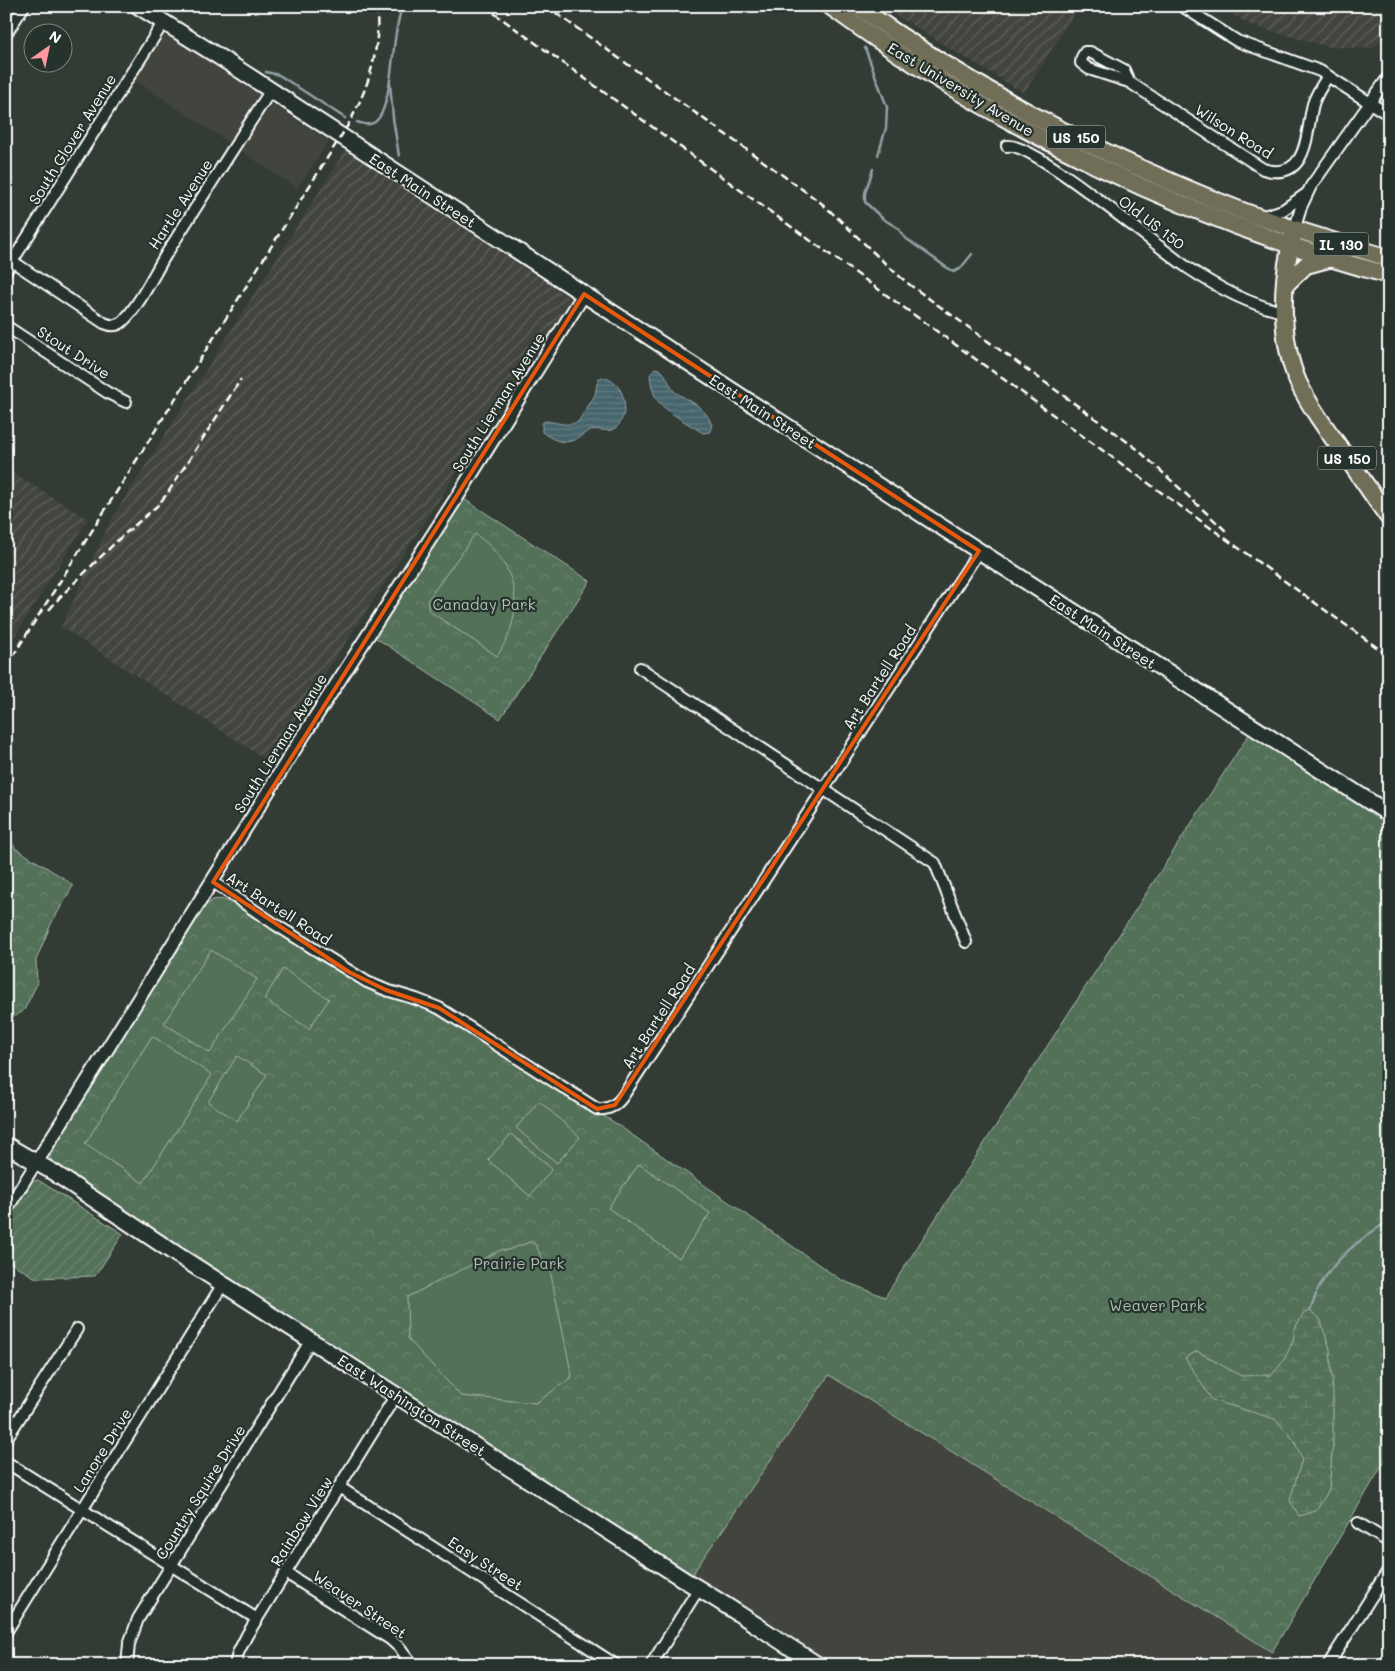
<svg xmlns="http://www.w3.org/2000/svg" width="1395" height="1671" font-family="Mali,sans-serif">
<style>
.built{fill:#43453e}
.industrial{fill:url(#industrial-furrows)}
.forest{fill:url(#forest-crowns);stroke:#a8b8ac}
.wetland{fill:url(#wetland-marsh);stroke:#a8b8ac}
.garden{fill:url(#garden-furrows);stroke:#a8b8ac}
.pitch{fill:#527058;stroke:#a8b8ac}
.water{fill:url(#water-rules);stroke:#91a3a7}
.lines{fill:none;stroke-linecap:round;stroke-linejoin:round}
.stream{stroke:#91a3a7;stroke-width:2.5}
.minor-casing{stroke:#fff;stroke-width:14}
.tertiary-casing{stroke:#fff;stroke-width:16}
.secondary-casing{stroke:#fff;stroke-width:19}
.primary-casing{stroke:#fff;stroke-width:20}
.minor{stroke:#26332d;stroke-width:10}
.tertiary{stroke:#26332d;stroke-width:12}
.secondary{stroke:#26332d;stroke-width:15}
.primary{stroke:#716e59;stroke-width:16}
.rail{stroke:#fff;stroke-width:2.5;stroke-dasharray:8 4;stroke-linecap:butt}
.marked{fill:none;stroke:#e8590c;stroke-width:4;stroke-linejoin:round}
.labels{text-anchor:middle;dominant-baseline:central;stroke-width:4.5;stroke-linejoin:round;paint-order:stroke}
.shield{fill:#26332d;stroke:#bec2c0;stroke-width:1}
.shield-label{font-size:14px;font-weight:bold;fill:#fff}
.street-label{font-size:15px;fill:#fff;stroke:#26332d}
.park-label{font-size:15px;fill:#b1bfb4;stroke:#26332d}
</style>
<defs>
<pattern id="industrial-furrows" width="10" height="10" patternUnits="userSpaceOnUse" patternTransform="scale(1.25)"><rect width="10" height="10" fill="#43453e"/><path d="M-1 1l2-2M0 10L10 0M9 11l2-2" fill="none" stroke="#5f615b"/></pattern>
<pattern id="forest-crowns" width="20" height="18" patternUnits="userSpaceOnUse" patternTransform="scale(1.25)"><rect width="20" height="18" fill="#527058"/><path d="M2 6a3 3 0 1 1 6 0M12 15a3 3 0 1 1 6 0" fill="none" stroke="#6c8571"/></pattern>
<pattern id="wetland-marsh" width="20" height="14" patternUnits="userSpaceOnUse" patternTransform="scale(1.25)"><rect width="20" height="14" fill="#527058"/><path d="M1 5h8M5 5V1M11 12h8M15 12V8" fill="none" stroke="#6c8571"/></pattern>
<pattern id="garden-furrows" width="10" height="10" patternUnits="userSpaceOnUse" patternTransform="scale(1.25)"><rect width="10" height="10" fill="#527058"/><path d="M-1 1l2-2M0 10L10 0M9 11l2-2" fill="none" stroke="#6c8571"/></pattern>
<pattern id="water-rules" width="6" height="5" patternUnits="userSpaceOnUse" patternTransform="scale(1.25)"><rect width="6" height="5" fill="#47656d"/><path d="M0 2.5h6" fill="none" stroke="#637c83"/></pattern>
</defs>
<rect width="100%" height="100%" fill="#333b35"/>
<filter id="ink" filterUnits="userSpaceOnUse"><feTurbulence type="fractalNoise" baseFrequency=".02" numOctaves="2"/><feDisplacementMap in="SourceGraphic" scale="10" xChannelSelector="R" yChannelSelector="G"/><feConvolveMatrix kernelMatrix="1 2 1 2 8 2 1 2 1" color-interpolation-filters="sRGB"/></filter>
<g filter="url(#ink)">
<g class="built">
<polygon points="164,32 329,141 297,188 133,79"/>
<polygon points="829,1375 1272,1652 1264,1665 831,1665 691,1576"/>
</g>
<g class="industrial">
<polygon points="880,6 1079,6 1024,93"/>
<polygon points="1217,6 1389,6 1389,32 1374,48 1329,47 1253,26"/>
<polygon points="346,149 571,299 268,761 61,627 111,520"/>
<polygon points="6,469 88,519 6,650"/>
</g>
<g class="forest">
<polygon points="461,497 590,581 500,719 373,636"/>
<path d="M1253,728L1389,816V1454L1272,1652L829,1375L691,1576L55,1167L52,1163L49,1152L206,905C209,903 211,901 213,900C225,896 243,909 251,916L360,984L386,996L417,1005L441,1017L612,1121L841,1280L885,1297Z"/>
<polygon points="6,829 15,848 65,879 73,886 51,924 36,960 37,984 24,1010 6,1022"/>
</g>
<polygon class="wetland" points="1310,1311 1320,1319 1330,1349 1333,1393 1333,1442 1329,1490 1316,1511 1299,1516 1290,1500 1302,1459 1294,1440 1275,1419 1212,1400 1185,1358 1197,1351 1241,1376 1272,1375 1284,1360 1293,1341 1295,1328 1304,1313"/>
<polygon class="garden" points="38,1180 123,1234 95,1276 36,1278 6,1260 6,1220 30,1182"/>
<g class="pitch">
<path d="M475,534C519,564 527,613 497,656L429,611L427,601Z"/>
<polygon points="211,950 257,979 210,1053 164,1023"/>
<polygon points="283,969 329,999 309,1029 264,999"/>
<polygon points="152,1036 212,1075 143,1183 85,1144"/>
<polygon points="237,1056 267,1075 237,1121 208,1102"/>
<polygon points="539,1101 580,1137 557,1163 516,1128"/>
<polygon points="511,1134 552,1169 530,1196 488,1160"/>
<polygon points="639,1164 710,1213 679,1258 608,1208"/>
<polygon points="530,1242 536,1245 547,1271 550,1270 572,1377 536,1403 461,1396 408,1339 407,1297 503,1249 505,1251"/>
</g>
<g class="water">
<path d="M655,368C667,369 667,384 675,392C677,394 682,396 685,398C698,405 708,412 712,426L710,432L703,433C691,425 662,410 656,398C652,391 651,383 650,375Z"/>
<path d="M602,377C620,381 628,399 623,416C621,421 619,426 614,429C607,433 598,428 591,430C585,432 580,438 574,440C562,445 552,439 542,432V423L545,421C557,422 566,427 578,422L595,395L598,379Z"/>
</g>
<g class="lines">
<g class="stream">
<polyline points="865,48 887,107 886,128 878,155"/>
<polyline points="266,72 279,75 345,118"/>
<polyline points="390,83 393,118 399,156"/>
<path d="M357,122C363,124 369,126 375,122C390,111 392,58 395,40C396,29 399,18 402,6"/>
<polyline points="873,169 865,193 865,202 883,219 898,228 904,237 953,272 960,269 972,254"/>
<path d="M1317,1291C1333,1260 1359,1239 1389,1221"/>
<polyline points="1310,1311 1316,1294"/>
</g>
<defs>
<g id="minor">
<polyline points="1182,6 1237,41 1320,71 1389,115"/>
<polyline points="6,34 24,6"/>
<path d="M1129,82L1124,70L1090,52H1085L1082,57L1081,63L1089,69L1129,82L1263,169C1309,183 1306,131 1313,104C1316,94 1322,85 1328,76"/>
<path d="M1007,146C1033,141 1158,248 1188,268C1218,288 1249,305 1284,312"/>
<polyline points="1261,217 1283,210 1306,194"/>
<polyline points="1295,228 1301,207 1311,186 1389,76"/>
<path d="M12,261L104,323C111,326 118,327 124,320C139,306 154,274 165,256C200,201 235,145 271,90"/>
<polyline points="6,271 163,23"/>
<polyline points="6,326 108,393 126,402"/>
<polyline points="640,668 935,863 966,942"/>
<path d="M213,882L276,925L367,982L386,990L416,999L439,1008L597,1109C608,1110 617,1105 623,1096L979,551"/>
<polyline points="6,1211 36,1163"/>
<polyline points="6,1439 77,1329"/>
<polyline points="6,1462 257,1619"/>
<polyline points="339,1487 616,1665"/>
<polyline points="1358,1523 1389,1542"/>
<polyline points="286,1573 390,1639 400,1648 413,1665"/>
<polyline points="6,1632 223,1284"/>
<polyline points="127,1665 129,1644 138,1619 311,1340"/>
<polyline points="235,1665 238,1653 247,1635 396,1395"/>
<polyline points="651,1665 699,1588"/>
<polyline points="1328,1665 1389,1569"/>
</g>
<polyline id="tertiary" points="36,1163 294,750 454,502 584,294"/>
<g id="secondary">
<polyline points="138,6 232,65 926,517 1389,814"/>
<path d="M6,1145L53,1172L176,1254L686,1581C731,1607 773,1637 818,1665"/>
</g>
<g id="primary">
<path d="M830,6C995,127 1191,222 1389,275"/>
<path d="M857,6C974,89 1103,157 1237,209C1287,228 1338,243 1389,258"/>
<path d="M1293,235C1281,281 1279,338 1298,382C1310,407 1327,430 1343,452C1359,474 1373,496 1389,518"/>
<polyline points="1286,284 1306,265 1332,258"/>
</g>
</defs>
<use href="#minor" class="minor-casing"/>
<use href="#tertiary" class="tertiary-casing"/>
<use href="#secondary" class="secondary-casing"/>
<use href="#primary" class="primary-casing"/>
<use href="#minor" class="minor"/>
<use href="#tertiary" class="tertiary"/>
<use href="#secondary" class="secondary"/>
<use href="#primary" class="primary"/>
<g class="rail">
<polyline points="484,6 1389,656"/>
<path d="M546,6L820,202C851,229 878,259 910,285L1136,448L1226,531"/>
<polyline points="49,610 60,597 120,538 157,506 167,494 241,379"/>
<path d="M6,667L348,125C368,89 382,48 376,6"/>
</g>
</g>
</g>
<path class="marked" d="M584,294L979,551L615,1105L597,1109L439,1008L386,990L349,972L213,882Z"/>
<g class="labels">
<g class="shield">
<rect x="1047" y="125.5" width="58" height="23" rx="4"/>
<rect x="1313.5" y="232.5" width="55" height="23" rx="4"/>
<rect x="1318" y="446.5" width="58" height="23" rx="4"/>
</g>
<g class="shield-label">
<text x="1076" y="137">US 150</text>
<text x="1341" y="244">IL 130</text>
<text x="1347" y="458">US 150</text>
</g>
<g class="street-label">
<text transform="translate(961 89) rotate(31)">East University Avenue</text>
<text transform="translate(1234 131) rotate(32)">Wilson Road</text>
<text transform="translate(72 139) rotate(-58)">South Glover Avenue</text>
<text transform="translate(423 190) rotate(33)">East Main Street</text>
<text transform="translate(180 204) rotate(-57)">Hartle Avenue</text>
<text transform="translate(1152 222) rotate(37)">Old US 150</text>
<text transform="translate(74 352) rotate(33)">Stout Drive</text>
<text transform="translate(498 402) rotate(-58)">South Lierman Avenue</text>
<text transform="translate(763 411) rotate(33)">East Main Street</text>
<text transform="translate(1103 631) rotate(33)">East Main Street</text>
<text transform="translate(879 677) rotate(-57)">Art Bartell Road</text>
<text transform="translate(280 743) rotate(-58)">South Lierman Avenue</text>
<text transform="translate(279 908) rotate(33)">Art Bartell Road</text>
<text transform="translate(658 1016) rotate(-57)">Art Bartell Road</text>
<text transform="translate(412 1405) rotate(33)">East Washington Street</text>
<text transform="translate(102 1450) rotate(-58)">Lanore Drive</text>
<text transform="translate(200 1492) rotate(-58)">Country Squire Drive</text>
<text transform="translate(301 1521) rotate(-58)">Rainbow View</text>
<text transform="translate(486 1563) rotate(33)">Easy Street</text>
<text transform="translate(360 1604) rotate(34)">Weaver Street</text>
</g>
<g class="park-label">
<text x="484" y="604">Canaday Park</text>
<text x="519" y="1263">Prairie Park</text>
<text x="1157" y="1305">Weaver Park</text>
</g>
</g>
<rect width="1395" height="1671" fill="none" stroke="#26332d" stroke-width="25"/>
<rect x="12" y="12" width="1370" height="1646" fill="none" stroke="#fff" stroke-width="2" filter="url(#ink)"/>
<g transform="translate(48 48) rotate(33)"><circle r="24" fill="#26332d" stroke="#7d8581"/>
<path d="M0-4L9 19L0 12L-9 19Z" fill="#ff9aa2"/>
<text y="-8" font-size="14" font-weight="bold" text-anchor="middle" fill="#ffffff">N</text>
</g>
</svg>
